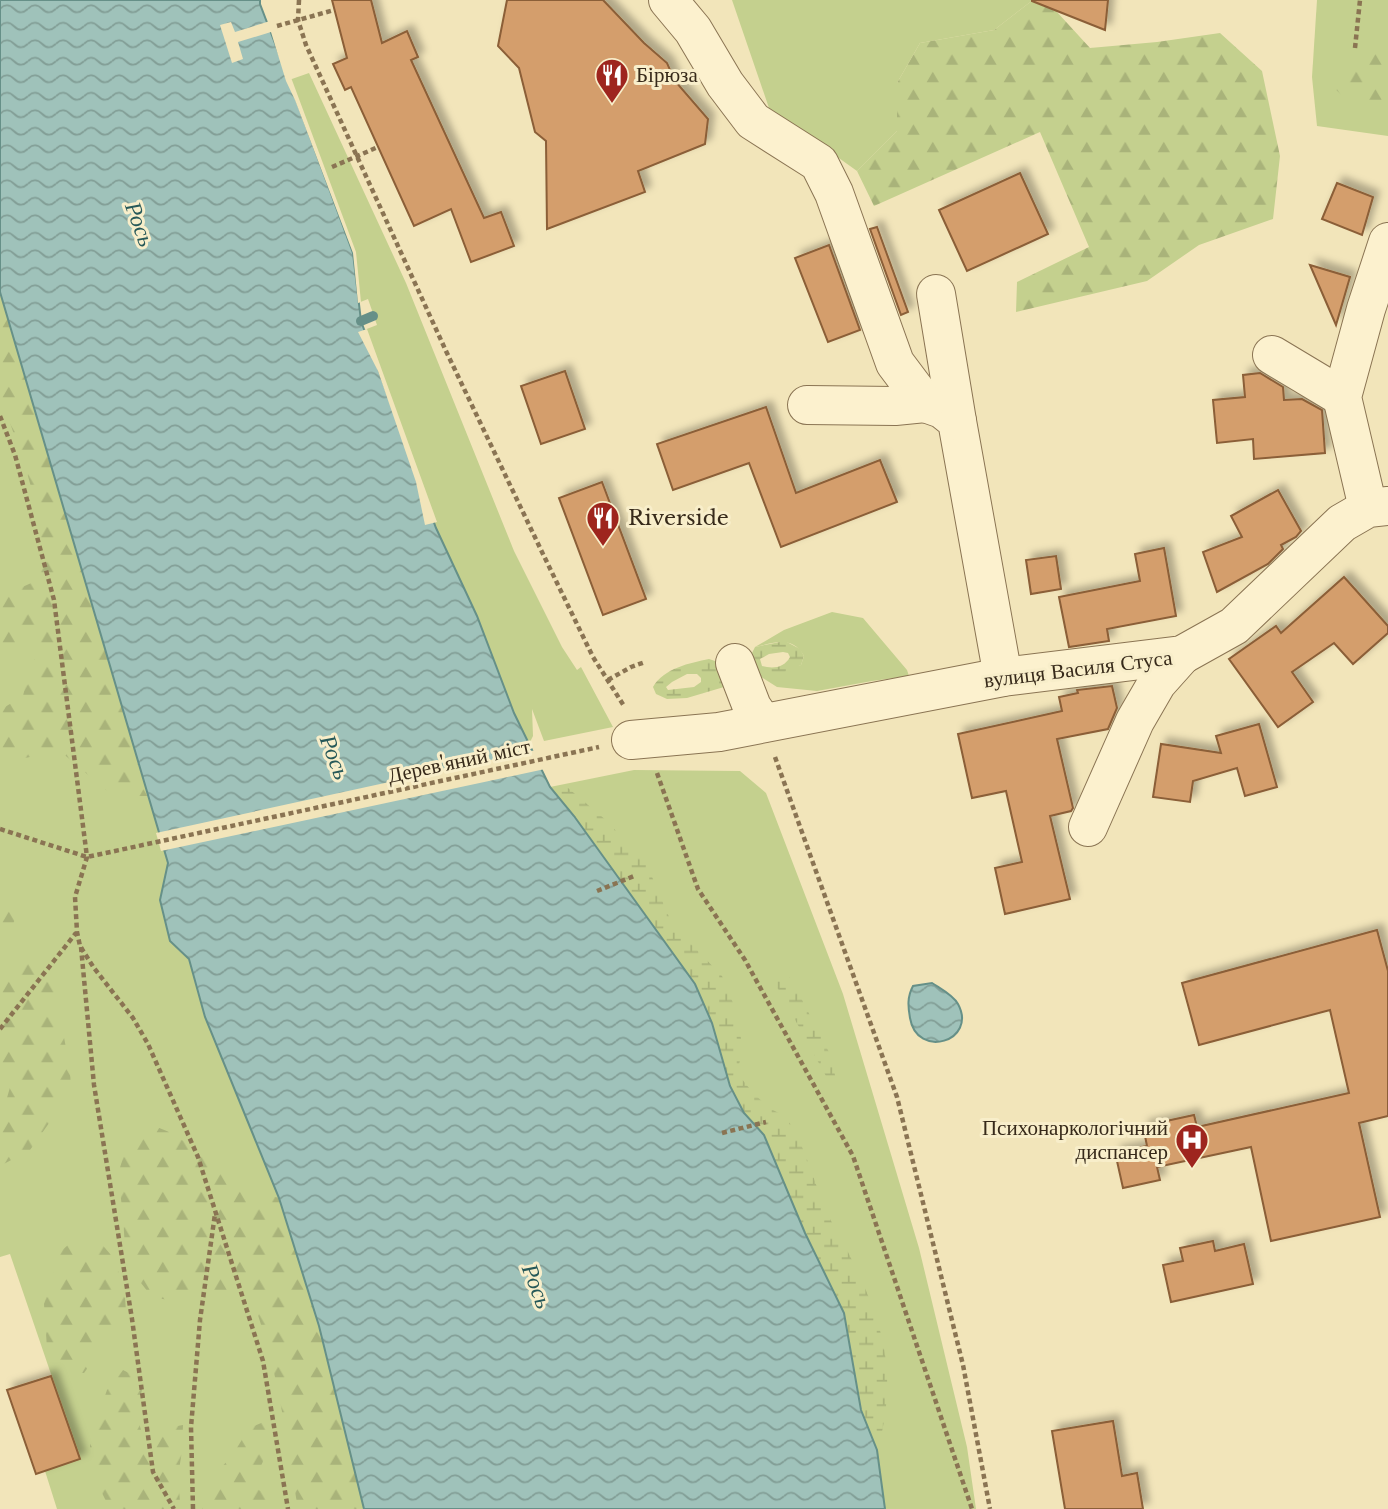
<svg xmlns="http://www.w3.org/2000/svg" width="1388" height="1509" font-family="'Libre Baskerville',serif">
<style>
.green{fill:#c4d08e}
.forest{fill:url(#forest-firs)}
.wetland{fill:url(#wetland-marsh);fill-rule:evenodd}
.water{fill:url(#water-waves);stroke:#669088;stroke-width:2}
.pier{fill:#f2e5ba}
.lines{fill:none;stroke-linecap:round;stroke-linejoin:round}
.stream{stroke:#669088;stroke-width:10}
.building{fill:#d49e6c;stroke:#8b5e37;stroke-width:2;filter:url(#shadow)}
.minor-casing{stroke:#8a7453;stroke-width:40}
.path{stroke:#8a7453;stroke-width:4.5;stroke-dasharray:5 3.5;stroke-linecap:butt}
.minor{stroke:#fcf1ce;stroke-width:38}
.labels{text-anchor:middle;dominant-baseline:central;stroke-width:6;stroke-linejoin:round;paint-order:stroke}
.poi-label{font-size:21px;fill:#372a1a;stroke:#f8eeca;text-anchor:start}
.street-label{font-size:21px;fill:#372a1a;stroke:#f8eeca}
.water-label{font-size:23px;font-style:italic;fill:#275959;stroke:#f8eeca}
</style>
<defs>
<pattern id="forest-firs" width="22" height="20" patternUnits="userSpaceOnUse" patternTransform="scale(1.75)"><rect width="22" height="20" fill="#c4d08e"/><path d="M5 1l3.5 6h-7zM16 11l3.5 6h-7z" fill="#a9b37a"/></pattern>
<pattern id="wetland-marsh" width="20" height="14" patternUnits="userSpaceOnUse" patternTransform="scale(1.75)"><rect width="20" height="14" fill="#c4d08e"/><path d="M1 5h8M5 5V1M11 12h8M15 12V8" fill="none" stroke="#a9b37a"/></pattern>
<pattern id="water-waves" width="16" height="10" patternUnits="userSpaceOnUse" patternTransform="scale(1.75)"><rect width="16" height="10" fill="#9fc2ba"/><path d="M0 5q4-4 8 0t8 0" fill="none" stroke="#829e96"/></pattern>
<filter id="shadow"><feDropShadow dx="6" dy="-6" stdDeviation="3.5" flood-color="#0004"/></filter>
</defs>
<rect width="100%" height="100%" fill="#f2e5ba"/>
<g class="green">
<polygon points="732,0 1033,0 994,30 920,43 897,83 897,131 857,171 769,108"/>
<polygon points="1317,0 1388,0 1388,136 1317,126 1312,77"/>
<polygon points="309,73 406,283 514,551 562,647 577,670 581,667 613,727 544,741 532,709 533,736 529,744 514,713 477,616 436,528 364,330 377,325 368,299 358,303 353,253 289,80"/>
<polygon points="0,292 168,863 160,900 170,940 189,959 205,1017 279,1198 319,1326 364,1509 57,1509 45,1471 80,1459 10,1254 0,1257"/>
<path d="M832,612L863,618L907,670L909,676L872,681L817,691L777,687L758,675L801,665L804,656C792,635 774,643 755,647L784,630Z"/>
<polygon points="634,770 740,771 766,793 843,994 919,1248 967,1447 976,1509 885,1509 877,1450 550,787"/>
</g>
<g class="forest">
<polygon points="1033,0 1046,0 1090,48 1157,42 1220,33 1262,71 1280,156 1273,219 1199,245 1147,281 1016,312 1017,282 1089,247 1040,132 874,206 857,171 897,131 897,83 920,43 994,30"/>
<polygon points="1388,22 1388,100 1384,102 1352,105 1332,86 1346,62 1369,48"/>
<polygon points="0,292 149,796 113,796 60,751 15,760 0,771 0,710 23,696 29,668 38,653 29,642 0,651 0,597 38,580 36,551 43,530 26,469 0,394"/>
<polygon points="0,890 21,906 10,931 0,934"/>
<polygon points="28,958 45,967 67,992 59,1011 70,1069 71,1092 30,1150 0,1166 0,1122 13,1077 0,1066 0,969"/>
<path d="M152,1125L174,1134L247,1189L279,1198L319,1326L364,1509H298C286,1435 277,1360 249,1291L192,1297L179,1302L152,1297L126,1264L123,1216L118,1174L131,1132Z"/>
<polygon points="76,1238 99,1241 111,1255 124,1284 126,1311 110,1337 84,1373 60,1371 47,1348 44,1304 60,1252"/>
<polygon points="123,1370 137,1377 142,1390 136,1412 141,1430 159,1432 172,1427 183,1425 182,1451 178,1476 180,1502 187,1509 110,1509 90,1469 90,1438 107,1390"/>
<polygon points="266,1421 270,1446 260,1468 257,1489 272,1497 275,1509 202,1509 214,1475 232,1456 249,1428"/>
</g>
<g class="wetland">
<path d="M785,641L800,649L804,656L801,665L773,677L758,675L749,659L755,647ZM783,652L788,653L790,657C784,668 773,669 762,666L760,659L769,654Z"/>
<path d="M709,659L721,663L724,687L687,698L667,699L656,694L653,687C664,668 690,663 709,659ZM687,674H697L701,678V682L694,687L668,690L666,687L672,682Z"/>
<path d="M550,787L568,788L607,821L647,865L672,924L722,976L735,1008L743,1049L737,1072C747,1087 758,1099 773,1110C778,1113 783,1114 786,1118C803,1139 815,1185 826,1211C832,1224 840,1236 846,1248C878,1312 897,1359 882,1432L869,1439Z"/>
<polygon points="773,966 788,975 801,998 833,1060 835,1076 832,1087 771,976"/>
</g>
<g class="water">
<polygon points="0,0 260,0 260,4 289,80 353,253 361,321 436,528 477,616 514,713 550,787 574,816 695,984 712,1023 730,1086 744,1113 764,1135 805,1233 844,1313 861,1410 877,1450 885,1509 364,1509 319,1326 279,1198 205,1017 189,959 170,941 160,900 168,863 0,292"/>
<path d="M932,983C941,989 953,995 958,1004C978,1041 917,1060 910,1018C908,1007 907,997 913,986Z"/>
</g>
<g class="pier">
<polygon points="270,21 356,252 361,302 358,303 353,253 295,100 286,81 271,32 238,42 243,59 232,63 220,25 231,22 235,32"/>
<polygon points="367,329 437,522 425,525 416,482 378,371 358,332"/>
<polygon points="536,750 545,769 161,851 156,833"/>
</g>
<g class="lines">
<polyline class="stream" points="361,321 373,316"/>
</g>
<g class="building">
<polygon points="332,0 371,0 382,43 407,31 418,57 411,60 484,218 501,212 514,246 471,262 451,209 414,226 351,87 345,90 333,64 347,58"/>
<polygon points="507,0 603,0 644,43 667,63 675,81 708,119 705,144 638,171 645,192 547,229 546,141 535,132 519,68 498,46"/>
<polygon points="1032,0 1108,0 1105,30 1032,1"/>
<polygon points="1020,173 1048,234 967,271 939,210"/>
<polygon points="1337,183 1373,197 1362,235 1322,219"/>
<polygon points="877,227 908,312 901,315 870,229"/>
<polygon points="829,245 860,330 828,342 795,258"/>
<polygon points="1310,265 1350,277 1336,325"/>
<polygon points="565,371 585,429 541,444 521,386"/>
<polygon points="1260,373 1283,387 1284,400 1302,399 1322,410 1325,453 1254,459 1253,439 1217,443 1213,400 1245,397 1243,375"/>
<polygon points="766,407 796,493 880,460 897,502 781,547 749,463 673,490 657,444"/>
<polygon points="602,482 646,599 603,615 559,498"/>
<polygon points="1278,490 1301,531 1296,537 1281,545 1283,549 1268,564 1217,592 1203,552 1242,537 1231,516"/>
<polygon points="1164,548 1176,616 1107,629 1109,641 1069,647 1059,597 1140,581 1135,554"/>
<polygon points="1056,556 1061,589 1031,594 1026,560"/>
<polygon points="1344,577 1388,626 1388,633 1353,664 1334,643 1292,672 1313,702 1278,727 1229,659 1276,626 1281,633"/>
<polygon points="1112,686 1117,708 1108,729 1057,739 1073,808 1071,811 1050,816 1070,899 1005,914 995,868 1022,862 1006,791 972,798 958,734 1062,711 1059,697 1078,693 1077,690"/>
<polygon points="1259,724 1277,787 1245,796 1237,768 1193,781 1190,802 1153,797 1161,744 1221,753 1216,736"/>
<polygon points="1377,930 1388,971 1388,1116 1359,1123 1380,1217 1271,1241 1251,1147 1157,1167 1160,1180 1123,1188 1115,1152 1147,1146 1143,1126 1194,1115 1197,1127 1349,1093 1330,1010 1199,1045 1182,983"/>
<polygon points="1213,1241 1215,1251 1244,1244 1253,1284 1171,1302 1163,1265 1183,1261 1180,1248"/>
<polygon points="51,1376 80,1459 36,1474 7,1390"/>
<polygon points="1113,1421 1122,1476 1137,1473 1143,1509 1065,1509 1052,1431"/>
</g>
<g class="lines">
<defs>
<g id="minor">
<polyline points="668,0 693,30 725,84 753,121 819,163 834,193 895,363 925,403 942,409 957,421 1003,677"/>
<polyline points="936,294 957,421"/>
<polyline points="1272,355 1342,397"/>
<polyline points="807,405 895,406 925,403"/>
<polyline points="1368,508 1342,397 1366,309 1388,242"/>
<polyline points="735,663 752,707 763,723"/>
<polyline points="631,740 719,732 1003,677 1182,655 1234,626 1342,523 1368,508 1388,506"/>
<polyline points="1088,827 1135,721 1157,683 1182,655"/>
</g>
</defs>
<use href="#minor" class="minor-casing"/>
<g class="path">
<polyline points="299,0 298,20 306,45 446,351 542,552 593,657 624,706"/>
<polyline points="277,26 334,10"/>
<polyline points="1355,48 1360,0"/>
<polyline points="332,167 378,147"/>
<polyline points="0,416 15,455 54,600 87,857 75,897 77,932 80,946 94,968 133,1018 148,1044 198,1157 263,1361 288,1509"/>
<polyline points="608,680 631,667 645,662"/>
<polyline points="775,757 897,1097 963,1365 990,1509"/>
<polyline points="657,773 698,889 745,960 853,1156 972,1509"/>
<polyline points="0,829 87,857 599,747"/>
<polyline points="597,891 634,876"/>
<polyline points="81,947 94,1085 132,1319 153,1472 174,1509"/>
<polyline points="0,1029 76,933"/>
<polyline points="722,1133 766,1122"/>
<polyline points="193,1509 191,1427 200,1320 215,1214"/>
</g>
<use href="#minor" class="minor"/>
</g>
<defs>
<symbol id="restaurant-pin" viewBox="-11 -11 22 30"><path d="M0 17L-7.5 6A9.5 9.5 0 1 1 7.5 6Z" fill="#9e251e" stroke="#f8eeca"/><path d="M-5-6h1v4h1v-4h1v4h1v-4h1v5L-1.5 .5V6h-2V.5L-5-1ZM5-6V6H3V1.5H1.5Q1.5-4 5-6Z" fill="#fff"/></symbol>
<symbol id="hospital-pin" viewBox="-11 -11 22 30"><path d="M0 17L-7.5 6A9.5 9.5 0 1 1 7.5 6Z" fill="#9e251e" stroke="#f8eeca"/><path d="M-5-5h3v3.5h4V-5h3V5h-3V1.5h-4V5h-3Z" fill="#fff"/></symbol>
</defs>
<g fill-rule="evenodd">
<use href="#restaurant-pin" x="593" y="56" width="38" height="52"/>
<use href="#restaurant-pin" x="584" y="499" width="38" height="52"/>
<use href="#hospital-pin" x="1173" y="1121" width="38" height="52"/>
</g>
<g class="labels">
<g class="poi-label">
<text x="636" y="75">Бірюза</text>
<text x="628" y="518">Riverside</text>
<text x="1168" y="1128" text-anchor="end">Психонаркологічний<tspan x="1168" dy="24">диспансер</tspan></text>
</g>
<g class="street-label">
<text transform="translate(1078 669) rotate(-7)">вулиця Василя Стуса</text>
<text transform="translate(459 761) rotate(-12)">Дерев'яний міст</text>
</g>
<g class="water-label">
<text transform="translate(140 224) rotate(70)">Рось</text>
<text transform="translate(335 757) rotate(69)">Рось</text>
<text transform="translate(537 1286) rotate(69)">Рось</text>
</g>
</g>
</svg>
